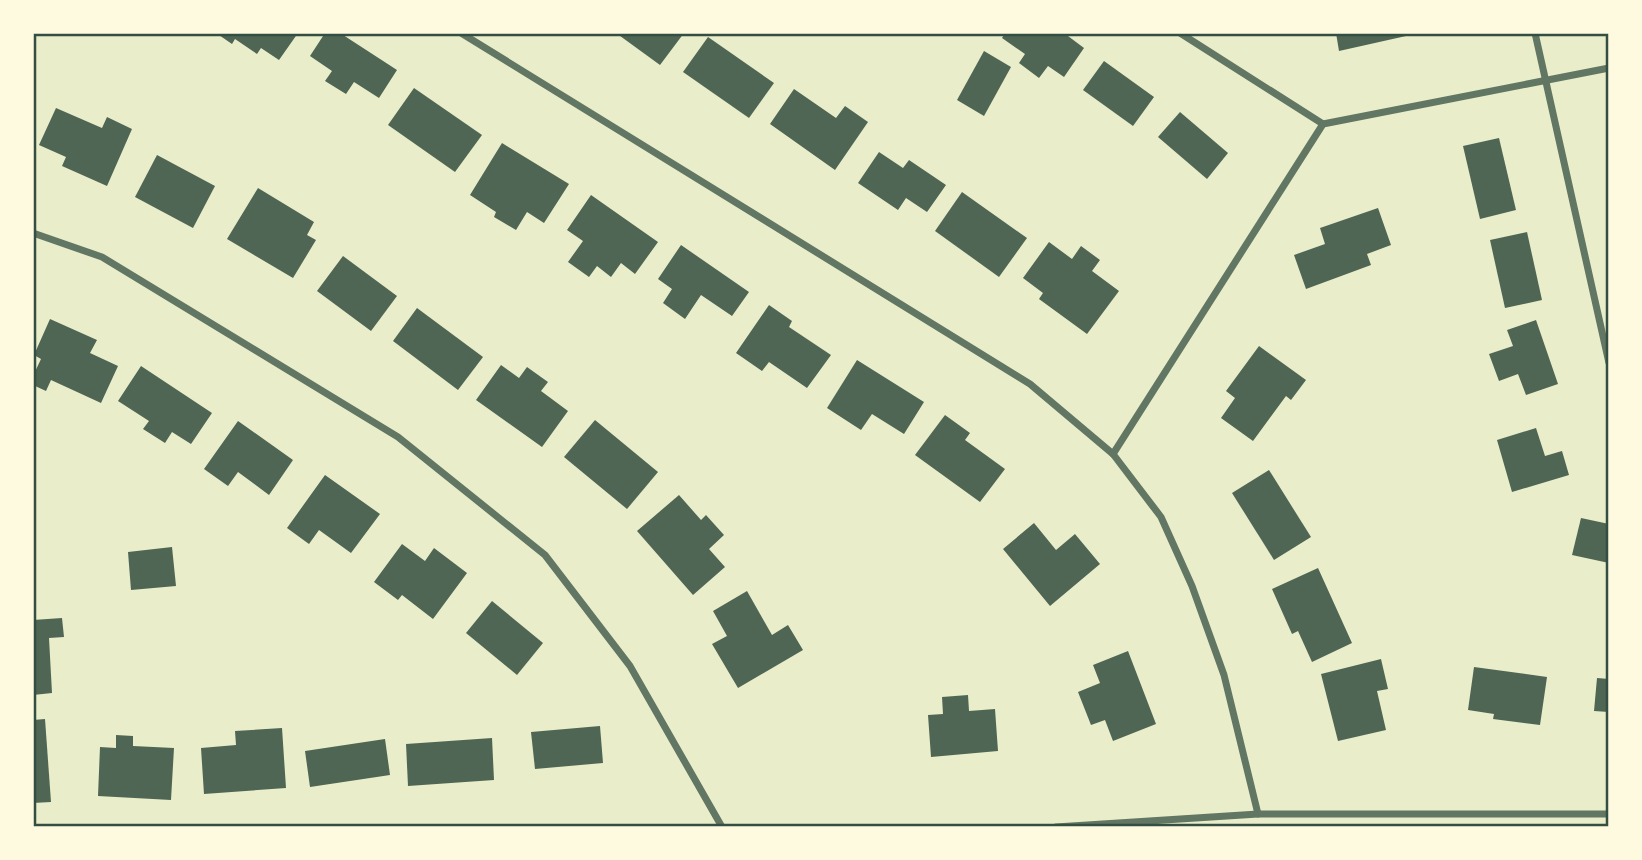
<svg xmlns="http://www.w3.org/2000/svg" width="1642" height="860" font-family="Rubik,sans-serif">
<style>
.building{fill:#4f6655}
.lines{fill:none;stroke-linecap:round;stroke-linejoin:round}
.minor{stroke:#617663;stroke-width:7}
.neatline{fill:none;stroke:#344e41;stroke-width:2.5}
</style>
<rect width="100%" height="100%" fill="#e9edc9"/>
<g class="building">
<polygon points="216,33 298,33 279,60 261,48 257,54 235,39 232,44"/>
<polygon points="325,33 340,33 397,70 379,98 354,82 346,94 325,81 332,71 310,56"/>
<polygon points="616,33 684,33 660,65"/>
<polygon points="1005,33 1064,33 1084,48 1064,77 1048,66 1039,78 1019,63 1025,54 1002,38"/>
<polygon points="1336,33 1415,33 1415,34 1339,51"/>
<polygon points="708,37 774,83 749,118 683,72"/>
<polygon points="984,51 1011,67 984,116 957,100"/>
<polygon points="1104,61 1154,97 1133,126 1083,90"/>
<polygon points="414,88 482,135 455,172 388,125"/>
<polygon points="794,89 836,118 845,106 868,122 835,170 770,124"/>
<polygon points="56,108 102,128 107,117 132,129 107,186 62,166 66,157 39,145"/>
<polygon points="1180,112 1228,153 1207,179 1158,137"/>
<polygon points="1499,138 1516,210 1480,219 1463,146"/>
<polygon points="502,143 569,184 544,223 527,212 516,230 494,217 496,212 470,195"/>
<polygon points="879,152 903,168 909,160 946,185 927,212 906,198 898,210 858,183"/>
<polygon points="157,155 215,186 193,228 135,197"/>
<polygon points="258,188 314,222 307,235 316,240 293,278 227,239"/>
<polygon points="962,192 1027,238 999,277 935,231"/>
<polygon points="591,195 658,242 635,274 621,263 611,277 597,266 589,277 568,262 583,241 567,230"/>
<polygon points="1378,208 1391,245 1367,254 1371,265 1306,289 1294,255 1325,244 1320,228"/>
<polygon points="1527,232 1542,300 1505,308 1490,240"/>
<polygon points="1049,242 1072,259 1081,246 1100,260 1092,271 1119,291 1087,334 1039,299 1043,293 1023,278"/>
<polygon points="681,245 749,292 732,316 701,295 685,319 663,303 672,289 658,279"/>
<polygon points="343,256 397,296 371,331 317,291"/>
<polygon points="769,305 792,321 789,327 831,355 807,388 769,362 762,371 736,353"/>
<polygon points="417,308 483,357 458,390 393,341"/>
<polygon points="50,319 97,340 90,353 118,366 101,403 51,380 46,391 33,385 33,376 41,359 34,355"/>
<polygon points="1536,320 1558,384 1526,395 1518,374 1499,381 1489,354 1513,346 1507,330"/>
<polygon points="1259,346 1306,380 1291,400 1286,396 1253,441 1221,418 1235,398 1226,391"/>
<polygon points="857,360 924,402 904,434 872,414 861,430 827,408"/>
<polygon points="501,365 519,378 527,367 548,382 541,391 568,411 542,447 476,400"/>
<polygon points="141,366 212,413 191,444 172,432 165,443 143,429 149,421 118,401"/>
<polygon points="945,415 970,433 965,440 1005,469 980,502 915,455"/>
<polygon points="595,420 658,472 627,509 564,457"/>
<polygon points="238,421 293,460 269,495 238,472 228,486 204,469"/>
<polygon points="1536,428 1545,456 1562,451 1569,475 1512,492 1497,440"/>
<polygon points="1269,470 1311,537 1274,560 1232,493"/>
<polygon points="325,475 380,514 351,553 319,530 309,544 287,528"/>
<polygon points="679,495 701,520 706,515 724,535 709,549 725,567 693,595 637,531"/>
<polygon points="1581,518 1609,524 1609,563 1572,555"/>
<polygon points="1034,523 1056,550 1075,534 1100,564 1050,606 1003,549"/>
<polygon points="402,544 425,561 434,548 467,573 433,619 402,595 398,600 374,582"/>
<polygon points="172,547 176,586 131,590 128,552"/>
<polygon points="1318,568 1352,643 1312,662 1298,631 1292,634 1272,589"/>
<polygon points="747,591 772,635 788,625 803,650 738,688 712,644 727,636 713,611"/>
<polygon points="492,601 543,643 517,675 466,633"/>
<polygon points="62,618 64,637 49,638 52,693 33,695 33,620"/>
<polygon points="1128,651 1156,724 1113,741 1105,720 1091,725 1078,692 1100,683 1093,665"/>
<polygon points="1381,659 1388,689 1377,691 1386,730 1338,741 1321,674"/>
<polygon points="1474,667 1547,677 1540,725 1493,719 1494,714 1468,710"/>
<polygon points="1597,678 1609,679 1609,712 1594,711"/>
<polygon points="968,695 969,711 995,709 998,751 931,757 928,715 943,714 942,697"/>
<polygon points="45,719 51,802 33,803 33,720"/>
<polygon points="600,726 603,763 535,769 531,732"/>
<polygon points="282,728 286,788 204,794 201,748 236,745 235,731"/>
<polygon points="116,735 133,736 133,746 174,748 171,800 98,796 100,747 116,748"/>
<polygon points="492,738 494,780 408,786 406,744"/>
<polygon points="385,739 390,775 310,787 305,751"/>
</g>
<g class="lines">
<g class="minor">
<polyline points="461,33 1030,384 1113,454 1161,517 1192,586 1224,675 1258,814"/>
<polyline points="1180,33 1323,124"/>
<polyline points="1535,33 1609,363"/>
<polyline points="33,233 102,257 398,437 545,555 630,666 722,827"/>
<polyline points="1113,454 1323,124 1609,68"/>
<polyline points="1056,827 1258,814 1609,814"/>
</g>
</g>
<rect width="1642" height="860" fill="none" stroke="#fefae0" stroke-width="70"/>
<rect x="35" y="35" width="1572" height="790" class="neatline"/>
</svg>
